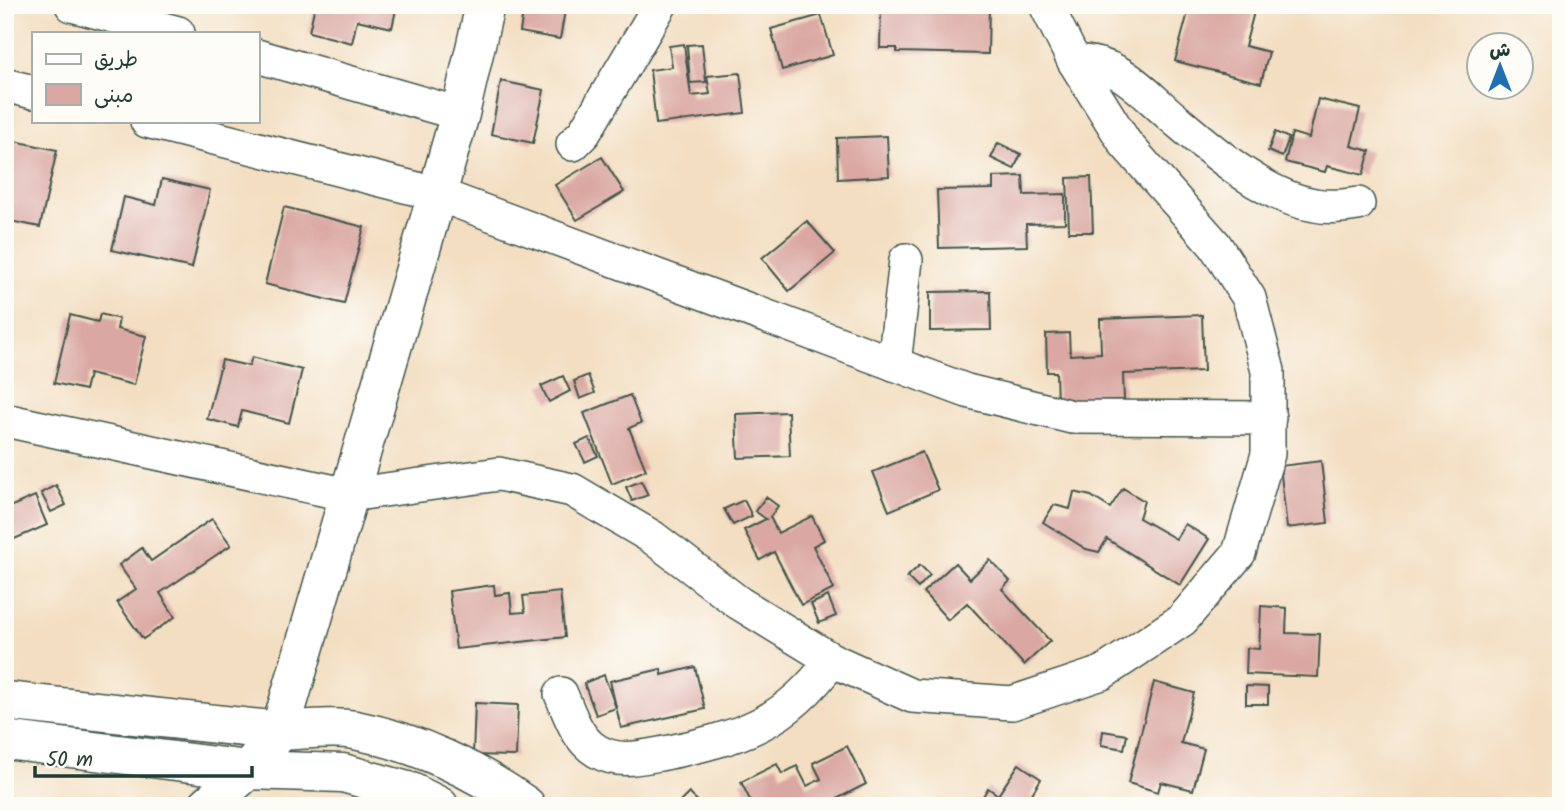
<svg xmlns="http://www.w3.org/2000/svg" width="1566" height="811" font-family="Kalam,'Playpen Sans Arabic',sans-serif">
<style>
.green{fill:#98d88f;stroke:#5c8a62;stroke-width:2}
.building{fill:#daa7a2}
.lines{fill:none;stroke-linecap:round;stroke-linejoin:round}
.minor-casing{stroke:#3f5549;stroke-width:36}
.tertiary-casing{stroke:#3f5549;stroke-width:41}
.secondary-casing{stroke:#3f5549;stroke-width:41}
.minor{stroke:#fff;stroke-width:33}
.tertiary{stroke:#fff;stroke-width:38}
.secondary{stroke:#fff;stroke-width:38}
</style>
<rect width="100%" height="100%" fill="#fdfcf7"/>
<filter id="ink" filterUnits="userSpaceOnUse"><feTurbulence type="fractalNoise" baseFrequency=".0143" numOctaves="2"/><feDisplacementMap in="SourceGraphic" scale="14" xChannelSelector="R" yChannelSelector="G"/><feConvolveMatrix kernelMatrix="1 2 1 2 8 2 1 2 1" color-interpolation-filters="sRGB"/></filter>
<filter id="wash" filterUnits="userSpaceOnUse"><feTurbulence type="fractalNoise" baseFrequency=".00686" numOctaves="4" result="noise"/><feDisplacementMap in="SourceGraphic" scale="28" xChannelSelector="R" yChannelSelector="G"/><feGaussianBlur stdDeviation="1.57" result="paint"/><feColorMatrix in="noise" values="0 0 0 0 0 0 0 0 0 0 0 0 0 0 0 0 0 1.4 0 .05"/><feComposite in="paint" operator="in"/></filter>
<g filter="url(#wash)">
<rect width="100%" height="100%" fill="#f3dec1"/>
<polygon class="green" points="1546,5 1561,5 1561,48"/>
<g id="blocks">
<g class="building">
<polygon points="315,5 397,5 392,28 357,20 352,43 309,32"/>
<polygon points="524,5 566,5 560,39 520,32"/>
<polygon points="881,5 989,5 988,54 897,52 897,48 880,48"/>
<polygon points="1190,5 1226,5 1254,12 1245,46 1269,52 1261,83 1175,61"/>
<polygon points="821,15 833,55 782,70 771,29"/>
<polygon points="684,44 691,96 710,94 707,76 740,73 745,113 656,124 650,70 672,67 669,46"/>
<polygon points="702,44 706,82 690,83 687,45"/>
<polygon points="501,81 544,90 533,143 491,134"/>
<polygon points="1318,99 1360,109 1351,146 1370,151 1363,175 1327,166 1325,172 1285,162 1292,133 1309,138"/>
<polygon points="1275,132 1289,138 1282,157 1268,151"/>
<polygon points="887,136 889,176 838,179 837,138"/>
<polygon points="5,139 57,150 40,227 5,220 5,167 9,151 5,150"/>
<polygon points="998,143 1021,154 1014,169 991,158"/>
<polygon points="602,157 624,192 577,220 555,185"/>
<polygon points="1023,176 1024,195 1065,194 1065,223 1026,224 1027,246 939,248 937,190 993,189 993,177"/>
<polygon points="1091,177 1093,232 1069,232 1067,178"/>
<polygon points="162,179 210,190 192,268 112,250 124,197 156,205"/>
<polygon points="284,207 364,227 344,304 265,284"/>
<polygon points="807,221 835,253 789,291 762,258"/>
<polygon points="990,291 991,330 930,331 930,292"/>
<polygon points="100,314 119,319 117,329 146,336 134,385 89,374 85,390 54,383 70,315 98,322"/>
<polygon points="1202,315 1204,371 1123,374 1124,400 1057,402 1056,372 1047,372 1046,334 1069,333 1070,355 1101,353 1100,319"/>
<polygon points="252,357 302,370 289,423 242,411 238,427 207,419 222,360 249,366"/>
<polygon points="588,375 595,393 580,399 574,381"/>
<polygon points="563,376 570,391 549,402 541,386"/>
<polygon points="630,395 641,423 629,428 646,470 612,484 584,413"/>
<polygon points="788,412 790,456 738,458 736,414"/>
<polygon points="589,438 598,456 585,462 576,444"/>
<polygon points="922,452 938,490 889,511 873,472"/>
<polygon points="1321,461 1328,523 1287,528 1280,466"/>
<polygon points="641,481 648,495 632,501 626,487"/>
<polygon points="56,485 66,505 51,512 41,493"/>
<polygon points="1123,488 1144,501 1139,518 1176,539 1185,524 1209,539 1180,585 1107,539 1099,552 1086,549 1043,522 1054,505 1070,509 1074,492 1091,496 1110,508"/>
<polygon points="35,496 47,525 5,543 5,509"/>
<polygon points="766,497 778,506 770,517 778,533 812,516 824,540 813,546 834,589 801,605 774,552 760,560 744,530 766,519 755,511"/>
<polygon points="744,500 752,516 733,525 724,509"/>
<polygon points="212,519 231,545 160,593 175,617 143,639 117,602 136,589 119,565 142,548 151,561"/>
<polygon points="990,560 1010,581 1002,589 1050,641 1024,665 967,603 948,620 923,592 955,563 970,579"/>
<polygon points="920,565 930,575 918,588 907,577"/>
<polygon points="494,585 495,595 510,593 512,613 525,612 523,596 560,592 565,637 456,649 449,591"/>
<polygon points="828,596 836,616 819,623 811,604"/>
<polygon points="1261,606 1287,608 1286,633 1320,634 1318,677 1246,674 1247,648 1259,649"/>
<polygon points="695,667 705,709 621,728 610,681 661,669 662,675"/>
<polygon points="604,675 616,708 596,715 584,683"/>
<polygon points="1154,682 1194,693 1181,743 1204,749 1193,790 1161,782 1158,792 1128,783"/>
<polygon points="1246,686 1268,687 1268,704 1246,704"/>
<polygon points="475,703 518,705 516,756 473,755"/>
<polygon points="1103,731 1127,735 1124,749 1101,745"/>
<polygon points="847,746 866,784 823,806 753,806 741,782 777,764 782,774 797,766 807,786 821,779 813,763"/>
<polygon points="1019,764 1041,779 1030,797 1043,806 977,806 988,788 998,795"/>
<polygon points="689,793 703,806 676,806"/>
</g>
</g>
</g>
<g filter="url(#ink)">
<use href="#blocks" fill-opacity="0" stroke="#3f5549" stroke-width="2"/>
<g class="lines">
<defs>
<g id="minor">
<polyline points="72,5 178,33"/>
<polyline points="257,56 460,114"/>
<path d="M1074,61C1120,63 1138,87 1170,115C1209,148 1263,197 1315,205C1329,208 1344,206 1358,204"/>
<polyline points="5,85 33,92"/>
<polyline points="147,121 437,194 967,391 1072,417 1269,418"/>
<polyline points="573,144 584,133 660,5"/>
<polyline points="894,364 906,260"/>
<polyline points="5,420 349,495 499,474 572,490 652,537 739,603 832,660 912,696 1012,703 1102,673 1182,620 1239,553 1268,454 1268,371 1249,298 1215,245 1125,143 1074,61 1046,5"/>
<path d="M561,694C570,715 577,739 597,751C619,764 642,757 665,753C740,737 785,725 832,660"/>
</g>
<g id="tertiary">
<polyline points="5,701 280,731"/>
<polyline points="5,740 248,770"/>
</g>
<g id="secondary">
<path d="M280,731C303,730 334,726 355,730C416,742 476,770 526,806"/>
<polyline points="248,770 343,773 411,792 439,806"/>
<polyline points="207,806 248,770 280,731 437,194 460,114 485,5"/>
</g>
</defs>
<use href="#minor" class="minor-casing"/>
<use href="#tertiary" class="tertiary-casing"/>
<use href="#secondary" class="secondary-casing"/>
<use href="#minor" class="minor"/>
<use href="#tertiary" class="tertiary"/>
<use href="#secondary" class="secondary"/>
</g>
</g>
<rect width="1566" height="811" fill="none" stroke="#fdfcf7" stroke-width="28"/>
<rect x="32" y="32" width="228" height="91" fill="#fdfcf7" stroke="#a4b0a9" stroke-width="2"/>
<rect x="46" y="54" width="35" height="10" fill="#ffffff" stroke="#a4b0a9" stroke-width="2"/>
<text x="94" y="66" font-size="21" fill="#1f3d34">طريق</text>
<rect x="46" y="84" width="35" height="21" fill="#daa7a2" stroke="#a4b0a9" stroke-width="2"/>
<text x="94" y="102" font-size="21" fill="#1f3d34">مبنى</text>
<g transform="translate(1500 66)"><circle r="33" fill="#fdfcf7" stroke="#a4b0a9" stroke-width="2"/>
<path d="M0-5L12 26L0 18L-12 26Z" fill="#1f6fb2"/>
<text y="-10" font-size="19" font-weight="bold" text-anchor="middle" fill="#1f3d34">ش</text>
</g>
<path d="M35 766v10h217v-10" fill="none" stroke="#1f3d34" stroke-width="3.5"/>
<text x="46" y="766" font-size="21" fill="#1f3d34" stroke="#fdfcf7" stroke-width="5" paint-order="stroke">50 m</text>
</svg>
